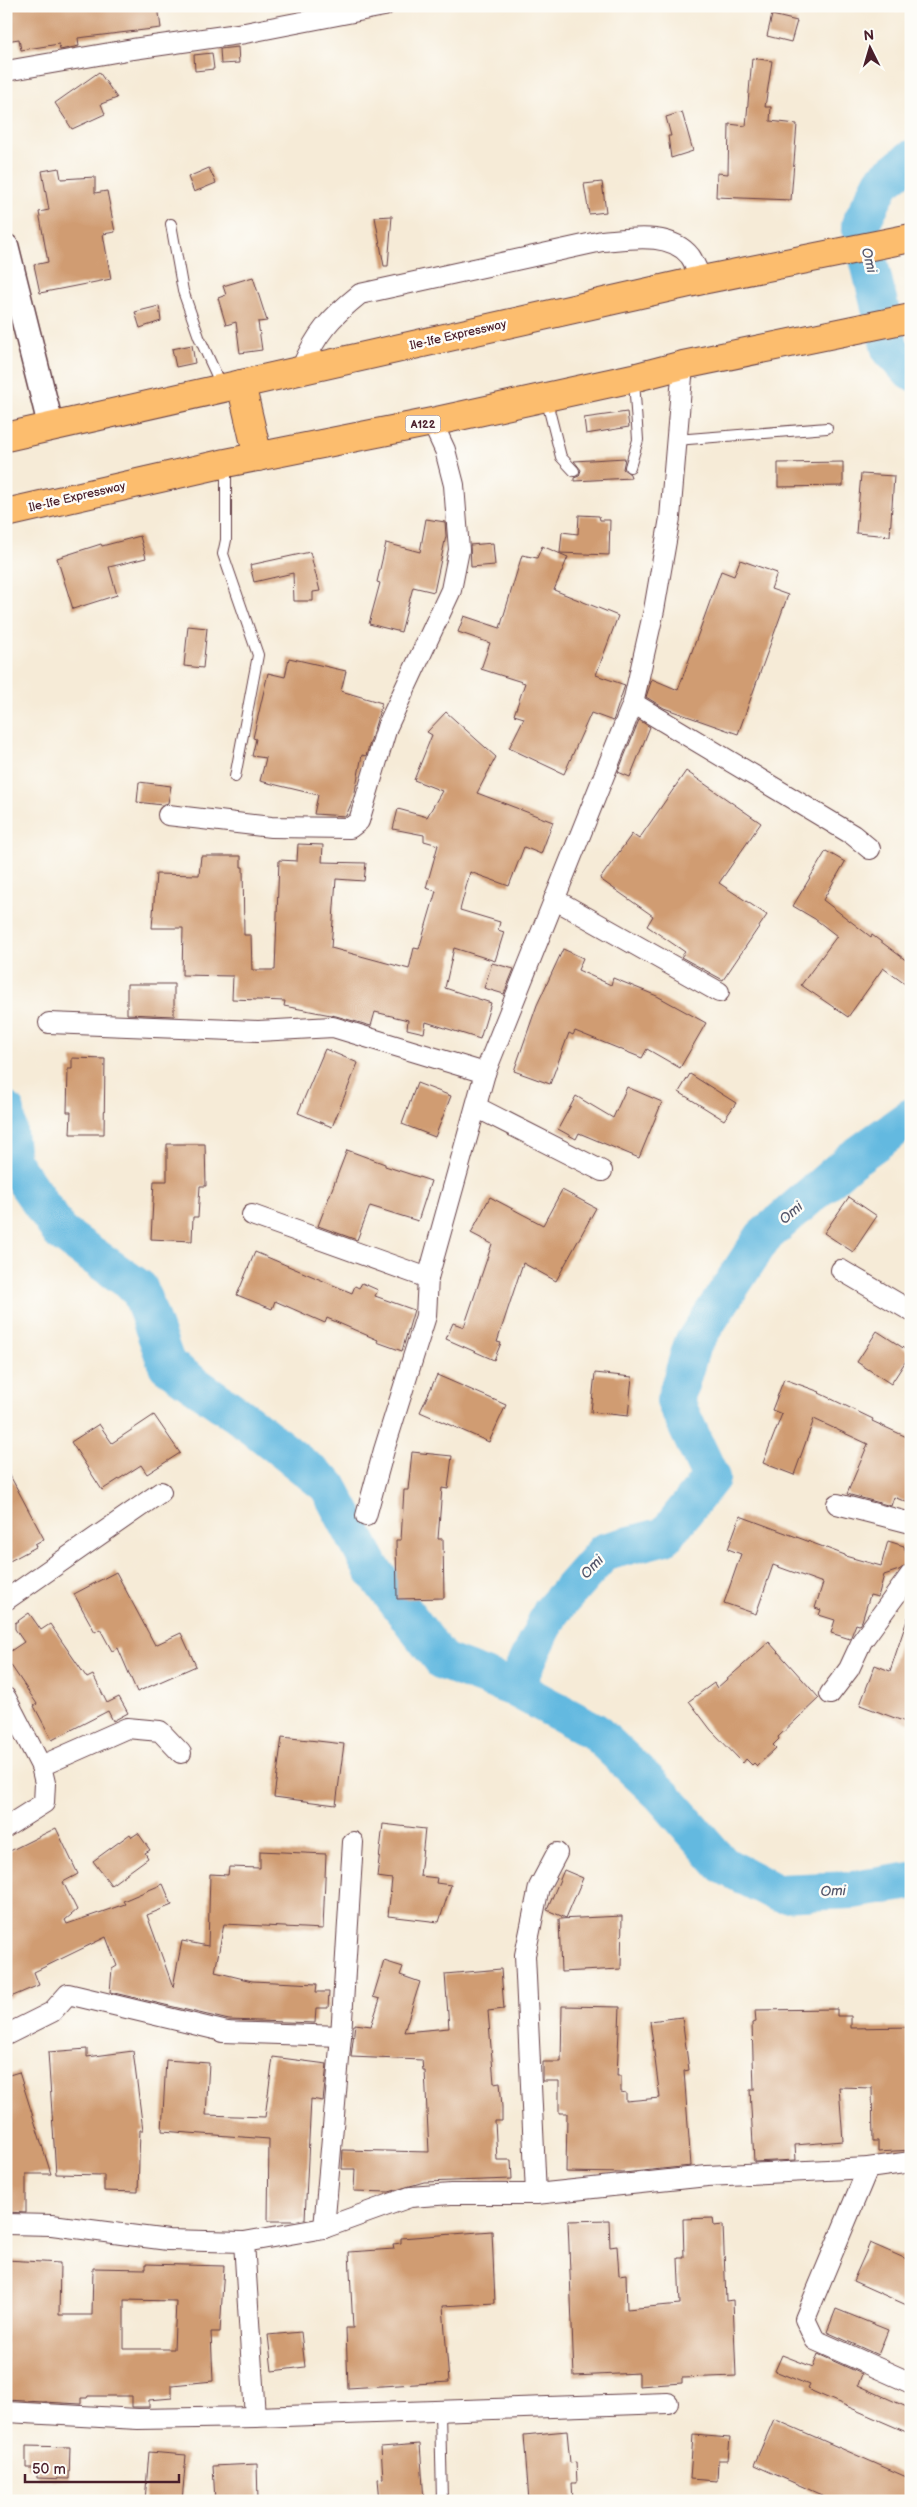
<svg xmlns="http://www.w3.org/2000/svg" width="917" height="2507" font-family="'Balsamiq Sans',sans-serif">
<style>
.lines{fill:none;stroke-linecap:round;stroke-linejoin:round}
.river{stroke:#63b9e0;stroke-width:38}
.building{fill:#d09c72;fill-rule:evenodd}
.service-casing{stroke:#643e45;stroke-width:12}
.minor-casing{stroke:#643e45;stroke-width:22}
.tertiary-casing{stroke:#643e45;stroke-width:28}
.trunk-casing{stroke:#643e45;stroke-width:30}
.service{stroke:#fff;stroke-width:10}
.minor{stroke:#fff;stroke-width:20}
.tertiary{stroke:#fff;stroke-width:25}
.trunk{stroke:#fcbd6e;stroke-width:28}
.labels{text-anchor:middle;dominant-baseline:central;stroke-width:5;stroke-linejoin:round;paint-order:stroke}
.shield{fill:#fdfcf7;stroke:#806168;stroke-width:1}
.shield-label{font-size:11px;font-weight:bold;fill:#4a1f2b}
.street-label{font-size:12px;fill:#4a1f2b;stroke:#fdfcf7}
.water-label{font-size:14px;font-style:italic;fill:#53556a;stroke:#fdfcf7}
</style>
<rect width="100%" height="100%" fill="#fdfcf7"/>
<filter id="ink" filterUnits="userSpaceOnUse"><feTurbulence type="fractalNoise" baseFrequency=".02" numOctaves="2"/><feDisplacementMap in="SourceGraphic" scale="10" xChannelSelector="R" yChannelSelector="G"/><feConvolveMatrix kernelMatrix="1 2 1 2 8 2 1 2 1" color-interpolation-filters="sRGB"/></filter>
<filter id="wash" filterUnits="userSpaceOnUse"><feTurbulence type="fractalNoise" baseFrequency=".0096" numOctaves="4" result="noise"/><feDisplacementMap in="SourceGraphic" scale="20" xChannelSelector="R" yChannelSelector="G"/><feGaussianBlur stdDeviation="1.12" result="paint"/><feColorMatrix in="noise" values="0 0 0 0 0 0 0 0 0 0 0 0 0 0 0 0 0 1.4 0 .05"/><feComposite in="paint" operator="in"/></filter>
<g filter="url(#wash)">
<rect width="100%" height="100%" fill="#f6ebd7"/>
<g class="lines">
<g class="river">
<polyline points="911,159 882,182 860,225 890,349 911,372"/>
<polyline points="6,1111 11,1161 61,1233 139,1288 167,1365 245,1420 328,1486 372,1569 442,1661 514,1688 594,1731 662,1795 723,1865 777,1893 853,1890 911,1881"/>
<polyline points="514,1688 551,1612 604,1552 665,1536 711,1478 675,1401 692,1345 763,1237 851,1160 911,1117"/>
</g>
</g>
<g id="blocks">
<g class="building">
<polygon points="6,6 158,6 161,28 78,38 79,46 60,50 59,44 21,50 19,39 6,41"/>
<polygon points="772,15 797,21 791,42 767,36"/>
<polygon points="238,47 239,63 221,64 220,49"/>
<polygon points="212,53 214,69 195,71 194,55"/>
<polygon points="752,58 772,61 765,107 771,107 770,121 797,124 791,200 716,197 717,173 728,174 729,124 746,126"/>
<polygon points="99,72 117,98 101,104 105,114 72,129 55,103"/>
<polygon points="682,112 693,151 671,158 668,136 671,136 666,117"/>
<polygon points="59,168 61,179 95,177 95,193 107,191 115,232 103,234 111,279 40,293 34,265 48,262 39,212 49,210 42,171"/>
<polygon points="209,168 216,183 194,192 188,177"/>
<polygon points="602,182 606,212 589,214 584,184"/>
<polygon points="392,216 388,266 384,266 375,217"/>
<polygon points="253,277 267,321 258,322 262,350 240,353 236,322 226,325 218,298 226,295 223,286"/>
<polygon points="159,306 161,321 140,328 135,312"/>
<polygon points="192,345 195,363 176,367 172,349"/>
<polygon points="627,412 629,427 586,434 584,418"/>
<polygon points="625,458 623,469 630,474 631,478 574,481 574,478 579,476 581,470 574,461"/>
<polygon points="843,462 843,486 778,487 778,463"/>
<polygon points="861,474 894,476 890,536 856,533"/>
<polygon points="579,515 599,516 600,520 610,520 609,555 560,553 562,532 578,534"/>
<polygon points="426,519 445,522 446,536 434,592 413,587 401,632 369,624 380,583 377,582 386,543 420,552"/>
<polygon points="140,536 146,558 109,567 117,595 73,609 57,558 101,544 102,546"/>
<polygon points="493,543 495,565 471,567 470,545"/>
<polygon points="542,546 568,557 554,590 618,616 596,675 625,685 613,721 591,713 564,774 509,748 524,718 514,715 525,683 481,669 490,643 458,632 464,616 500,628 522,555 537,558"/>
<polygon points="310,552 320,591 313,592 313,601 294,601 293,573 254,582 250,565"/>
<polygon points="740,560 777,573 771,589 788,595 738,734 664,708 646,697 652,679 678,690 721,571 734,576"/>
<polygon points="188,626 207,628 203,668 184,666"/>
<polygon points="289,658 346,671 341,691 382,703 366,756 362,755 354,797 346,816 314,814 318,795 260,781 266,758 252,756 256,739 253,738 268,673 285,677"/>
<polygon points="446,712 496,757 477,793 553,822 541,854 524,847 509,886 470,872 460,910 500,922 498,930 504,932 495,961 454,948 445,988 491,1003 480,1039 426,1022 424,1033 407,1029 408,1020 375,1012 371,1026 336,1016 284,1006 285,1001 232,999 233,976 182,975 183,928 152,928 156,874 199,875 201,856 241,856 241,867 243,867 244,935 251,935 252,970 275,970 279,860 297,861 298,844 323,845 322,862 366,863 364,881 336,879 331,948 409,969 414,948 419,949 436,891 426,888 438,845 424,841 424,835 393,829 398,809 427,817 442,791 414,780 432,735 427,732"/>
<polygon points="639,720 650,727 630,777 618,772"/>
<polygon points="686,771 761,823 719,883 767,915 723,980 681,957 685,952 647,926 653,916 600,879 632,834 639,839"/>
<polygon points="139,782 171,786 168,803 162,805 137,802"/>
<polygon points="826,851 845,862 823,900 871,937 872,935 911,964 911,976 905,984 883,968 848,1017 801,985 837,936 815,919 793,906"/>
<polygon points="563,949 583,958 578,970 611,985 613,978 657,996 706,1023 680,1068 647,1049 642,1058 575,1031 573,1035 569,1033 550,1084 514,1071 537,1005"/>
<polygon points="492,963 514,969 504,994 484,988"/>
<polygon points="127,984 174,984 174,1016 127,1014"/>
<polygon points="325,1049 358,1063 332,1127 298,1113"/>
<polygon points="72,1058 105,1059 104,1134 70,1134 71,1112 67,1112 68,1069 72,1069"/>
<polygon points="690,1074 736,1103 724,1120 679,1092"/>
<polygon points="417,1083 451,1096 435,1137 402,1124"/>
<polygon points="627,1087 662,1102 639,1158 579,1133 576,1139 558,1129 576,1096 613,1118"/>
<polygon points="167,1144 205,1144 206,1186 200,1186 198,1217 193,1217 192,1241 151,1239 154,1181 167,1181"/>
<polygon points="347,1150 385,1164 385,1166 431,1181 418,1221 370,1206 357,1240 318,1226"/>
<polygon points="562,1190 596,1208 556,1281 523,1263 497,1342 501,1343 494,1360 446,1339 453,1323 464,1327 492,1244 471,1233 490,1197 543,1225"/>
<polygon points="849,1197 877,1216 853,1252 824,1233"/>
<polygon points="255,1252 352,1293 355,1286 359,1288 362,1283 378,1290 375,1296 414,1310 402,1351 377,1342 378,1340 327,1318 325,1323 275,1301 272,1309 237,1295"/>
<polygon points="877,1331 911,1353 891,1384 857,1362"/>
<polygon points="595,1373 632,1377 628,1416 591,1412"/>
<polygon points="437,1375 506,1405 489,1442 420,1412"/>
<polygon points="784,1379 820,1392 819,1393 873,1419 872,1421 911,1439 911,1504 894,1497 891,1506 847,1494 868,1444 814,1419 794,1475 763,1463 782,1414 772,1410"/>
<polygon points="154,1415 180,1453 147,1474 141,1465 102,1490 71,1442 99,1424 112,1443"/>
<polygon points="412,1452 452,1456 448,1489 442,1488 438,1539 443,1539 444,1598 397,1599 396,1540 401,1540 404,1490 408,1490"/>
<polygon points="6,1468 44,1539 35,1544 36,1547 6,1563"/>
<polygon points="740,1516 845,1555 845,1556 881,1566 888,1541 904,1546 909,1563 899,1570 884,1575 878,1597 870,1595 862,1621 859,1625 856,1624 850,1639 831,1633 835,1620 819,1615 821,1610 815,1608 823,1583 773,1565 756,1614 724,1603 741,1554 728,1549"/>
<polygon points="116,1572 155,1645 181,1633 196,1666 137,1692 118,1648 112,1651 100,1629 95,1632 74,1594"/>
<polygon points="29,1613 41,1630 50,1624 87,1678 93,1675 107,1703 119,1697 128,1713 113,1721 108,1711 52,1740 34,1706 37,1704 6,1658 6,1654 24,1642 15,1629 15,1623"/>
<polygon points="908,1617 911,1617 911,1724 860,1705 875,1665 890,1671"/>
<polygon points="769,1642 819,1698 778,1737 779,1739 773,1745 776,1748 757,1766 754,1763 752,1765 746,1759 743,1763 711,1730 689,1701 714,1683 717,1688"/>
<polygon points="282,1737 344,1744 336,1805 274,1797"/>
<polygon points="383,1824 425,1829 420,1876 437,1878 436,1883 451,1885 439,1922 388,1916 392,1879 377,1877"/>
<polygon points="56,1828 78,1874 63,1882 77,1910 65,1920 67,1924 125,1904 123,1901 163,1884 172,1905 147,1915 173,1987 182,1941 208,1946 210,1874 228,1875 229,1867 260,1868 260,1851 326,1854 323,1929 224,1924 215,1972 252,1981 317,1984 316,1992 329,1992 328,2008 316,2008 315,2023 229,2020 110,1992 112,1969 117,1966 106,1937 34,1972 39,1985 6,1999 6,1853"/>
<polygon points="138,1833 150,1850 145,1853 148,1858 111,1885 93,1861 130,1834 132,1837"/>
<polygon points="564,1870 583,1878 566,1918 547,1910"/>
<polygon points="622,1916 621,1969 561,1972 559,1919"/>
<polygon points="384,1961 403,1967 400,1975 420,1982 404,2032 449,2028 445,1974 501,1969 504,2009 488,2011 494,2083 500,2082 502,2107 502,2121 495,2121 497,2160 511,2160 512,2179 424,2182 389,2192 354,2191 355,2169 342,2169 343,2150 429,2152 425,2071 423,2071 422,2060 351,2057 355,2024 371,2026 380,1999 373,1997"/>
<polygon points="562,2006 620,2007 617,2076 621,2076 621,2092 626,2093 626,2101 660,2098 650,2021 682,2017 689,2070 684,2071 691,2166 623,2173 566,2172 567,2113 559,2113 559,2081 543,2081 543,2062 561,2062"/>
<polygon points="837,2009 837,2016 851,2016 851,2028 911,2027 911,2150 878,2152 878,2141 873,2141 872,2088 839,2087 843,2141 795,2145 796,2160 754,2162 750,2090 754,2090 752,2023 756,2022 755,2010"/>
<polygon points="87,2049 87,2057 133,2051 143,2130 140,2130 138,2192 104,2191 104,2175 56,2174 48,2052"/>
<polygon points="273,2057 327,2064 323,2101 311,2099 305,2219 293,2221 268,2221 269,2139 162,2131 166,2060 209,2063 206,2115 265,2117"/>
<polygon points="19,2072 51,2174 26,2174 26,2213 6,2212 6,2076"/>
<polygon points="713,2218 714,2226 723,2225 726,2301 733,2300 736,2376 682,2378 682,2383 639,2386 639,2373 574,2376 568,2221 609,2220 610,2247 617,2246 619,2275 626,2274 627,2309 680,2304 678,2258 684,2258 683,2219"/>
<polygon points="492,2231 495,2303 443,2306 449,2382 348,2388 346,2328 353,2328 349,2252 394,2249 393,2244 401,2243 401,2238"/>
<polygon points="870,2243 911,2261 911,2307 853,2281"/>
<path d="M6,2260L60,2263L59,2315H92L93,2268L146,2269V2264L224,2266L220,2332H211L213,2381L172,2385V2398L149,2400V2407H132V2396H88L87,2398H81V2404L6,2400ZM124,2300L176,2301L174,2349H124Z"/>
<polygon points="836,2309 888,2330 878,2355 827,2332"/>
<polygon points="301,2332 305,2367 272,2371 268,2335"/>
<polygon points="818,2354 862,2374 858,2385 911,2409 911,2434 807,2389 809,2385 775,2371 782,2355 813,2367"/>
<polygon points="774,2419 911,2479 911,2501 835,2501 754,2465"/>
<polygon points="567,2431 570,2463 576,2462 577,2483 572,2483 573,2501 529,2501 524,2435"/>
<polygon points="693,2435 730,2438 728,2460 718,2460 717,2481 690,2479"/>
<polygon points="420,2444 424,2501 380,2501 378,2479 383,2478 381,2447"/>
<polygon points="26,2446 70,2447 69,2479 37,2478 37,2468 26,2468"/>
<polygon points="149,2452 186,2455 182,2501 145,2501"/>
<polygon points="257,2464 258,2501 215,2501 213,2466"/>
</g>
</g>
</g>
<g filter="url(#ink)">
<use href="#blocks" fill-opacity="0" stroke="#643e45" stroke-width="1"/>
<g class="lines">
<defs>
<g id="service">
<polyline points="171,224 183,291 199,337 222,387"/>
<polyline points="546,398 561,457 574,471"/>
<polyline points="676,440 827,428"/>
<polyline points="226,464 226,540 223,554 258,655 235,777"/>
<polyline points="630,467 638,440 634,380"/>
<polyline points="440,2411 442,2501"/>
</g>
<g id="minor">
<polyline points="6,71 133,49 245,33 384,6"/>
<path d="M301,369C316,334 330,318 360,294L602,241C629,239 670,231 690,256C695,263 698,273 702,280"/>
<polyline points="633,703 853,835 870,849"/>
<polyline points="168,815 271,827 350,828 359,821 387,727 451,590 459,550 454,485 445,450 432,422"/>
<polyline points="554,899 719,992"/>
<polyline points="49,1023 258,1031 333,1027 485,1073"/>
<polyline points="476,1107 602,1171"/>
<polyline points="252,1215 428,1278"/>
<polyline points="841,1270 911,1311"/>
<polyline points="837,1504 911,1523"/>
<polyline points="366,1516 384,1450 426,1316 428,1278 485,1073 633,703 654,610 670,518 683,365"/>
<polyline points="6,1600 161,1492"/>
<polyline points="830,1694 849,1669 862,1641 911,1574"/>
<polyline points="6,1698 41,1766"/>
<polyline points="6,1827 44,1803 45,1783 41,1766 127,1728 160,1731 181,1753"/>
<polyline points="222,2032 341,2036"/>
<polyline points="6,2035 52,2012 68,1994 227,2032"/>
<polyline points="868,2168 805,2319 815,2340 911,2383"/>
<polyline points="536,2194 525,1955 539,1887 557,1853"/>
<polyline points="6,2224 52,2225 168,2240 244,2242 324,2228 410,2197 451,2194 536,2194 707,2176 868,2168 911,2162"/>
<polyline points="324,2228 341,2036 353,1842"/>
<polyline points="244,2242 255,2417"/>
<polyline points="6,2412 138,2419 255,2417 668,2403"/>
</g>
<polyline id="tertiary" points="6,247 51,427"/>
<g id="trunk">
<polyline points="241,384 258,457"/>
<polyline points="6,437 702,280 911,238"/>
<polyline points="6,513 226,463 432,422 633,378 683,365 911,318"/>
</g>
</defs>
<use href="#service" class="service-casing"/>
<use href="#minor" class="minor-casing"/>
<use href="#tertiary" class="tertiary-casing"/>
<use href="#trunk" class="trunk-casing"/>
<use href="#service" class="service"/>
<use href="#minor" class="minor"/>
<use href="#tertiary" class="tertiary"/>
<use href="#trunk" class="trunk"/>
</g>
</g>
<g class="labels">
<rect class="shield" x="405.5" y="415.5" width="35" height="17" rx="4"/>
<g class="shield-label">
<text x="423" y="424">A122</text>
</g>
<g class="street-label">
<text transform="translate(458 335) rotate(-13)">Ile-Ife Expressway</text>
<text transform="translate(77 497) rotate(-13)">Ile-Ife Expressway</text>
</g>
<g class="water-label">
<text transform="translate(869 260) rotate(76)">Omi</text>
<text transform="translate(791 1213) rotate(-41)">Omi</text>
<text transform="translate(592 1567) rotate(-47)">Omi</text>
<text transform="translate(833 1891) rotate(-2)">Omi</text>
</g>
</g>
<rect width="917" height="2507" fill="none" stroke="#fdfcf7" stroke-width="25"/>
<g transform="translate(870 48) rotate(355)" stroke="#fdfcf7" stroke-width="4" paint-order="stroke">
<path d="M0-4L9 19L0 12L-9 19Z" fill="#4a1f2b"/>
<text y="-8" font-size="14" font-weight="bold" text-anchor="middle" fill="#4a1f2b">N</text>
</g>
<path d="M25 2474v8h154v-8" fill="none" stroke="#4a1f2b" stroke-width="2.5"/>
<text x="32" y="2474" font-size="15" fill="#4a1f2b" stroke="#fdfcf7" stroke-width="4" paint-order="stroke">50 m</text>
</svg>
